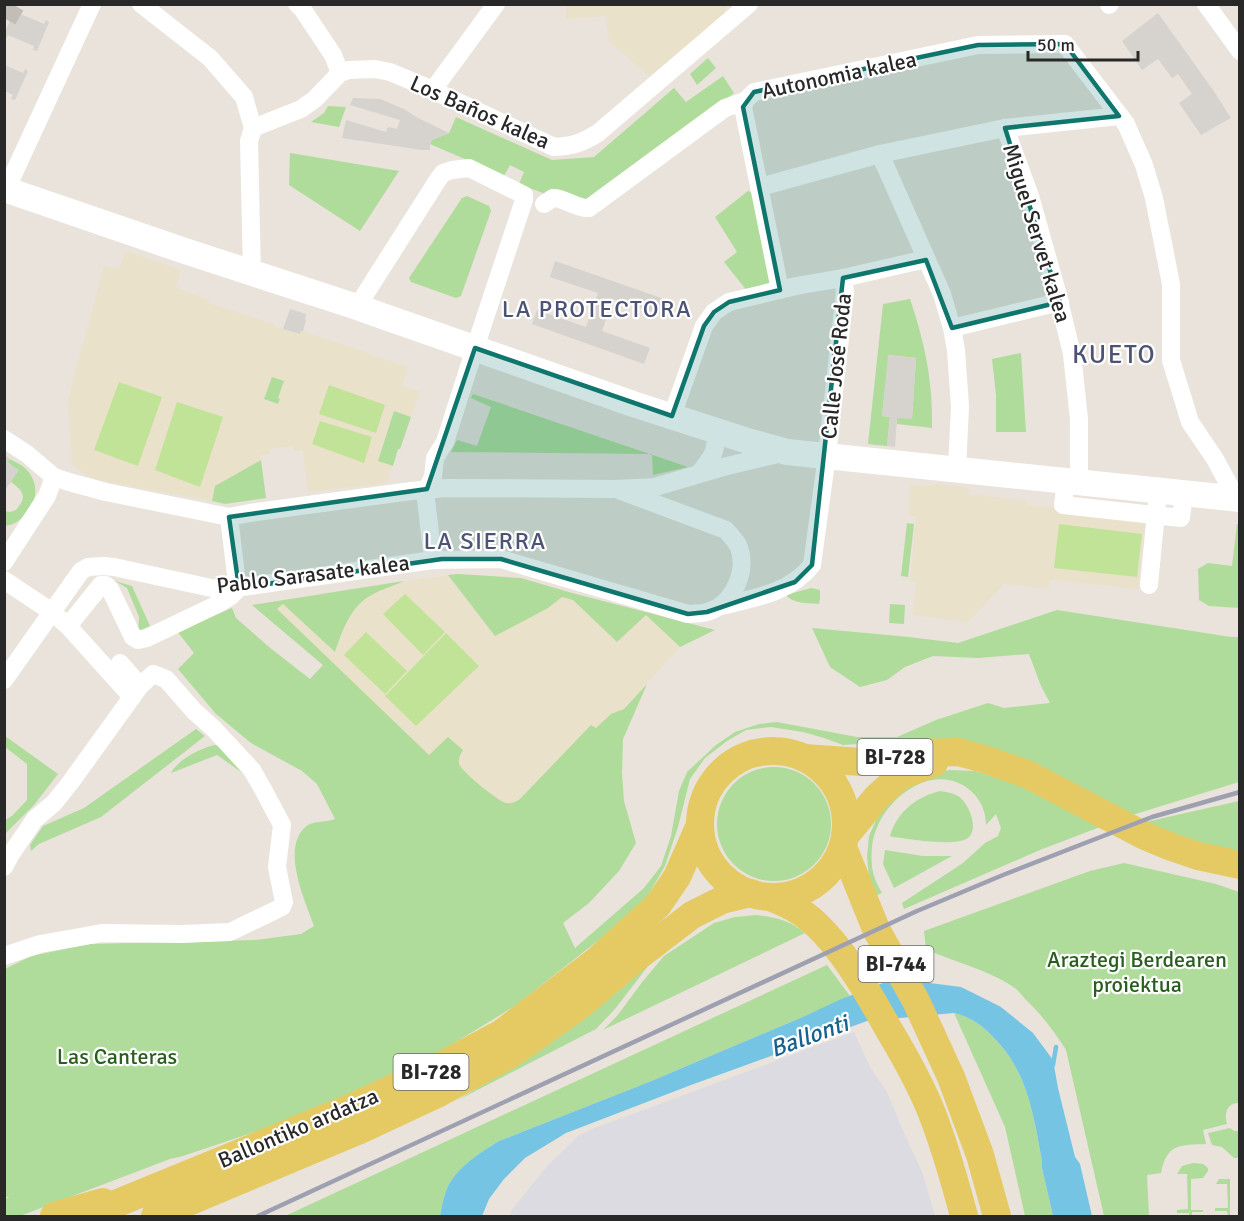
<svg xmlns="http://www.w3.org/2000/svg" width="1244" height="1221" font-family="Signika,sans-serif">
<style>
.industrial{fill:#dddbe2}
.education{fill:#eae1cb}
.green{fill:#afdc9b}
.pitch{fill:#c1e397}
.plaza{fill:#d6d2cd}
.water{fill:#75c4e4}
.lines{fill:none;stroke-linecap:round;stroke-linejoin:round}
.stream{stroke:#75c4e4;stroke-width:4.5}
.secondary-tunnel{stroke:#c2beb7;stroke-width:26;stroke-dasharray:26 13;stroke-linecap:butt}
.street{stroke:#fff;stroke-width:18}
.secondary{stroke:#fff;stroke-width:26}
.primary{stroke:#e5ca64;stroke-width:28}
.rail{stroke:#9ea0b1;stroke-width:4.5}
.marked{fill:#0f766e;fill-opacity:0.2;stroke:#0f766e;stroke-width:4.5;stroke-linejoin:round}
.labels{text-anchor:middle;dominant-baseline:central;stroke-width:4.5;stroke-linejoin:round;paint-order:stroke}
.shield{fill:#fff;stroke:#686868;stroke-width:1.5}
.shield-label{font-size:21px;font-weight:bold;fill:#282828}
.street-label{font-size:22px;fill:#282828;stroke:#fff}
.park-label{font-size:22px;fill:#2a5e1f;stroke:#fff}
.neighbourhood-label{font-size:24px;letter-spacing:1.5px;fill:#4c5375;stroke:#fff}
.water-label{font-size:24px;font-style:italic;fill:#18618c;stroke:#fff}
.quarter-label{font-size:26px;letter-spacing:1.5px;fill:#4c5375;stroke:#fff}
</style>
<rect width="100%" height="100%" fill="#e9e3db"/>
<polygon class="industrial" points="854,1032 870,1067 887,1092 907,1140 922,1172 935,1216 510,1216 511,1211 547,1166 578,1136 592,1129"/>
<g class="education">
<polygon points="567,5 727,5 724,15 650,77 609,41 606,16 565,19"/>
<polygon points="126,251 181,270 176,288 209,300 208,303 274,324 274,326 299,334 301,330 303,331 408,367 402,386 420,391 400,449 398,449 387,483 308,492 303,451 294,451 293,446 269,449 270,454 260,455 261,460 215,486 212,501 97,480 85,474 74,466 72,462 68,402 73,381 104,266 119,269"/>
<polygon points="910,484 925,486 936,484 968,488 969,494 1027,501 1027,505 1074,510 1145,522 1138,589 1050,580 1049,589 1004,584 968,622 912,615 916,581 910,581 916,517 909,515"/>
<polygon points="458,574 521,578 572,593 647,612 680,647 514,828 252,605 382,584"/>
</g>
<g class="green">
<polygon points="708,58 716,68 697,85 690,74"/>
<polygon points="723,76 734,93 582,203 548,195 519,184 524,172 510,165 504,176 430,144 432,140 449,133 456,117 552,160 594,157 674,88 686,102"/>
<polygon points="328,106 346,107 339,127 311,122 324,113"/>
<polygon points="290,153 399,171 360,231 289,185"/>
<polygon points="748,191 757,195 776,287 748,292 724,262 737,252 715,217"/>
<polygon points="467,196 489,206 491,211 461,296 456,298 411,282 409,278 462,198"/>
<path d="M910,299C925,344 933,381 932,428L897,424V418H912L916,358L889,355L882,416L890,417L887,446L868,444L883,304Z"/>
<polygon points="1021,353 1026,432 996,432 996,395 992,359"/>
<polygon points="272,377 284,381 278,398 280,399 278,404 264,399"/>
<polygon points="473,394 688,467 653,475 652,454 451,452 457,440 477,446 491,407 471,398"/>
<polygon points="394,411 411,417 400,449 398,449 393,466 378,461"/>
<path d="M10,459C15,462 21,464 26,469C39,482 38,502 25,515C19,521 13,525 5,526L4,511L10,512L16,510C28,496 23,491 10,481L18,470L7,462Z"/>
<polygon points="261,460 266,498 225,504 212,501 215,486"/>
<polygon points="907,523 914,524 908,577 901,576"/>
<polygon points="1237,524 1240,524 1239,608 1209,606 1199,600 1198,569 1208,563 1232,566"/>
<polygon points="458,574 521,578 572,593 715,630 680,647 646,615 617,642 573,600 562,597 548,608 495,636 448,575"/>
<polygon points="115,581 132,586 150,626 138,631 139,617 127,588"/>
<path d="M404,581C391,587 376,591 365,599C349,611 341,634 335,652L283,604L277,609L429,755L448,737L463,750C460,755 458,759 459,764C462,772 499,802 506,803C512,804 515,802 520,799L591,725L596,728L611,714L624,709L647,684L623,739L622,773L624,801L636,843L619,871L589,903L563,923L575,948L644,888L661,866L671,836L679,791L687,772L716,745L735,732L759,724L777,722L857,737H897L936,720L988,703L1004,708L1050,703L1041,686L1029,654L978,658L933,656L905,667L887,680L860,687L830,667L812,628L909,637L958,643L1057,610L1231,637H1239V782L1129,816L945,739L843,745L824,738L803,732L771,727L746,730L727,741L705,758L690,779L678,827L665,866L642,906L515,1006L374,1092L183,1156L170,1159L20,1216H5L4,1199L10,1197H5V969L31,956L90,944L256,940L301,934L314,926C305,901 279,845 308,825C315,821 327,822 335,819L317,784L302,771L251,743L216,714L178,669L194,653L177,631L232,608L236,618L269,647L310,679L323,665L252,605Z"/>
<path d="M811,588L820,590V599L819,604C808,603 793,604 786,595Z"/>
<polygon points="890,604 905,605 904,624 889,623"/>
<polygon points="196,729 205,736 101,817 39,844 31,851 30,845 43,826 84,808"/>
<polygon points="5,736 58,774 34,805 5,834 5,820 12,816 27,800 27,764 5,747"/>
<path d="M216,745L221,746L247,776L217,755L171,773C177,760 202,747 216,745Z"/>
<circle cx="774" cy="824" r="57"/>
<path d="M950,770L975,771L1021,785L1100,827L1040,850L904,909L902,903L963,863L985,843L998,836L1001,828L996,814L986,825C986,814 982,803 975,795C941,759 891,791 876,830C871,842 870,863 874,876C876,882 879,888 882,893L875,896L869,877L867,857L869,836L877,818L898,791L938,772Z"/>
<path d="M940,791C946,792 953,793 958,796C968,802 980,829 968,838C955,847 910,839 893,837L890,836C897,812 916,797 940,791Z"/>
<polygon points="1239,801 1239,855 1141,823"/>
<polygon points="885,850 923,856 952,856 894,888 883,864"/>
<path d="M1124,863L1216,884L1239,892V1103C1227,1103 1224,1113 1227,1124L1203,1130L1206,1144C1180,1145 1167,1143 1161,1173L1147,1175L1149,1216H1104L1066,1050C1054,1031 1041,1014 1025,999C1021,994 1017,989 1012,986C986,969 954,962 926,949L924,931L1090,871Z"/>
<path d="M756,915C774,917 790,920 805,933L603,1030L617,1016L643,981L664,956L714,923L735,917Z"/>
<polygon points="655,957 615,1009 596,1029 456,1101 522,1061"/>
<path d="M827,965L850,996L805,1016L649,1082L499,1141C481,1152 460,1165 449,1184C444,1194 442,1206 440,1216H285Z"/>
<path d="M954,1013C973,1018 983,1026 996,1040C1028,1073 1034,1118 1042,1161V1168L1053,1216H1025L1005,1127Z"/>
<polygon points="1230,1128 1234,1131 1239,1131 1239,1158 1234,1158 1222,1147 1212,1145 1208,1133"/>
<polygon points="1193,1163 1203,1164 1208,1168 1208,1171 1203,1178 1191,1179 1191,1210 1203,1210 1203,1212 1192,1212 1192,1216 1189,1216 1189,1213 1177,1213 1177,1210 1188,1209 1187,1174 1177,1174 1182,1166"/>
<polygon points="1219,1179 1230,1179 1230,1216 1228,1216 1227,1211 1215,1211 1215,1208 1228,1208 1227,1184 1216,1184"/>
</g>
<g class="pitch">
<polygon points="119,382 162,397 138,466 94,450"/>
<polygon points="329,385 385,405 376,433 319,414"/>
<polygon points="177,402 223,417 200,487 155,470"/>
<polygon points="320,421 372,437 364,463 312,444"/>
<polygon points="1059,524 1142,534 1137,577 1054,568"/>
<polygon points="405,594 445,632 423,655 383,614"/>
<polygon points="366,632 407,671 385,694 344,655"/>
<polygon points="446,633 479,666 416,726 385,696"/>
</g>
<g class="plaza">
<polygon points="16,7 19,8 18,13 44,24 46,20 49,22 37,51 33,50 34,46 8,35 6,38 5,37 5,32"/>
<polygon points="1158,13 1213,90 1231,118 1201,135 1179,103 1192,94 1178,74 1172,78 1158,59 1142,70 1122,41"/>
<polygon points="5,65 23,73 25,69 28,71 15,100 11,99 13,95 5,91"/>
<polygon points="353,98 380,99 404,109 418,118 449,133 432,140 430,144 430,150 422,150 342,138 346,120 386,132 388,127 397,129 400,120 350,105"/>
<polygon points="555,261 667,300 661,314 613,299 602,331 650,348 644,364 532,324 537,310 586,327 598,293 550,277"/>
<polygon points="290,309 306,314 305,319 306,320 303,331 301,331 300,334 283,329"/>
<polygon points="888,355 916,358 912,419 897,418 895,447 887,446 890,417 882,416"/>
<polygon points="5,455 10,459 7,463 19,470 5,490"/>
</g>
<path class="water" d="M914,981L961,987L1001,1007L1033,1033L1053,1060L1058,1088L1075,1157L1080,1164L1092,1216H1053L1042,1168V1161C1034,1118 1028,1073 996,1040C983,1026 973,1018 954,1013L867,1021L691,1085L566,1133L525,1158L504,1179L489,1199L482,1216H440C442,1206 444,1194 449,1184C460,1165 481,1152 499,1141L649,1082L805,1016L839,1000L883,983Z"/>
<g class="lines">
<polyline class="stream" points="1053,1065 1056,1047"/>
<polyline class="secondary-tunnel" points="4,18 12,4"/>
<g class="street">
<polyline points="141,4 210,58 244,97 253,128 249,141 252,273"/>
<polyline points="297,4 303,10 333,55 340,73"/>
<polyline points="1206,4 1240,51"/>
<polyline points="1109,5 1110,4"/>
<polyline points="433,90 496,4"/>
<polyline points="745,101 743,107 780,290"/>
<path d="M253,128L301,109L315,99L340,73L349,70L375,69L390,72L426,87L554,147C573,146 582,143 598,133L749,4"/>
<polyline points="1005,128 1030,196 1057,292 1072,354 1079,419 1079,482"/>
<polyline points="880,154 942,294 952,328 956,350 960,406 957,470"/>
<polyline points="760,187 880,154 1005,128 1119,116"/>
<polyline points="6,190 92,4"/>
<path d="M544,204C546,203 551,199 553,198C563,197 576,209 589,208L725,108L745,101L754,92L978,45L1065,44L1126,124L1144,165L1154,198L1171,284V360L1190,422L1215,459L1236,498"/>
<polyline points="357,307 439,178 443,173 452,170 469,168 524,195 524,200 475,348 445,442 435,458 433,477 427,489 426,499 433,560"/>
<polyline points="952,328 1060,302"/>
<polyline points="672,416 704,326 714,312 729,302 796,286 843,278 926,259"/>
<polyline points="4,439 27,454 54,477 69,482 106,492 229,517 250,513 411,491 447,488 616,489 655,487 723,467 782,453"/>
<path d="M699,474C711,457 718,453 715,430"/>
<polyline points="1066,480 1063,505 1181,518 1184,493"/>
<polyline points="229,517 236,575 239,588"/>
<polyline points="4,562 47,496 54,477"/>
<polyline points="4,580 52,612 68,626 132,697"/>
<polyline points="1149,585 1157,503"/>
<path d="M721,606C754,598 790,593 812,565L827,455L845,292L843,278"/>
<polyline points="68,626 101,585 106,585 110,589 133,637 138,640 147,638 220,603 231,596 239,588"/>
<polyline points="120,663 140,686"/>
<path d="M4,680L81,571L88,567L104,566L114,567L216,589H228L433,560L501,559L688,614C694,613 701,614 707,612C733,605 749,570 738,545C735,540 730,535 726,530L616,489"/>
<polyline points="4,867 11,854 35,819 54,803 70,783 132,697 140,686 153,674 166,679 194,711 214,729 252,770 265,793 282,825 277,867 284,902 282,907 230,932 182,934 102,933 40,944 4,956"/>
</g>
<polyline class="secondary" points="4,189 185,251 354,306 633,404 751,442 787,452 1240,499"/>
<g class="primary">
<circle cx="773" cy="824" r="73"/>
<polyline points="805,758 861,762 919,753 958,752 984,759 1027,774 1143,835 1169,846 1198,856 1240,865"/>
<polyline points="845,836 877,797 900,776 934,763"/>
<polyline points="843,847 876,929 916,1001 951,1077 980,1155 997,1216"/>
<path d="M770,897C780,901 790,905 799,911C835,933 869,994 889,1030C907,1060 925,1092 936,1124C947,1154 956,1186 964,1216"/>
<polyline points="54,1216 103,1202"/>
<polyline points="86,1216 352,1107 431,1071 502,1033 594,963 658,905 677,877 700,825"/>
<polyline points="155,1216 362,1129 439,1093 511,1054 579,1006 636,958 692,915 722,900 751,893"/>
</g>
<polyline class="rail" points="258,1216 917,911 1003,875 1152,817 1240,792"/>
</g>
<path class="marked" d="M1065,44L1119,116L1005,128L1060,302L952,328L926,260L843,278L812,565L795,582L707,612L688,614L501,559H442L239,588L229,517L427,489L475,348L672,416L704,326L714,312L729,302L780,290L743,107L754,92L978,45Z"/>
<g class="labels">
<g class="shield">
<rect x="857.5" y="739" width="75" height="36" rx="4.5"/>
<rect x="858.5" y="946" width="75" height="36" rx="4.5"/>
<rect x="393.5" y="1054" width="75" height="36" rx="4.5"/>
</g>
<g class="shield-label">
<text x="895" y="757">BI-728</text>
<text x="896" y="964">BI-744</text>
<text x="431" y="1072">BI-728</text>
</g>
<g class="street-label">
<text transform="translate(839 75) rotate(-12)">Autonomia kalea</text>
<text transform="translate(480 112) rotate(24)">Los Baños kalea</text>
<text transform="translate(1037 233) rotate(73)">Miguel Servet kalea</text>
<text transform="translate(836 366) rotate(-84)">Calle José Roda</text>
<text transform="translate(313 574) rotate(-7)">Pablo Sarasate kalea</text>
<text transform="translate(298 1128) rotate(-23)">Ballontiko ardatza</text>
</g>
<g class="park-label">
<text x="1137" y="959">Araztegi Berdearen<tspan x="1137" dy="25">proiektua</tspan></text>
<text x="117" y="1056">Las Canteras</text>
</g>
<g class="neighbourhood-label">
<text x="597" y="309">LA PROTECTORA</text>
<text x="485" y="541">LA SIERRA</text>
</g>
<g class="water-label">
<text transform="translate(809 1036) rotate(-20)">Ballonti</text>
</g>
<g class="quarter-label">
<text x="1114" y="355">KUETO</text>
</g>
</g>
<rect width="1244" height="1221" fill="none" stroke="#282828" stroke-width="12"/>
<path d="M1028 51v9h110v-9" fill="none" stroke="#282828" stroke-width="3"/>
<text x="1037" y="51" font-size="18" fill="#282828" stroke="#ffffff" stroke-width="4.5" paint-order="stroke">50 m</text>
</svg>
